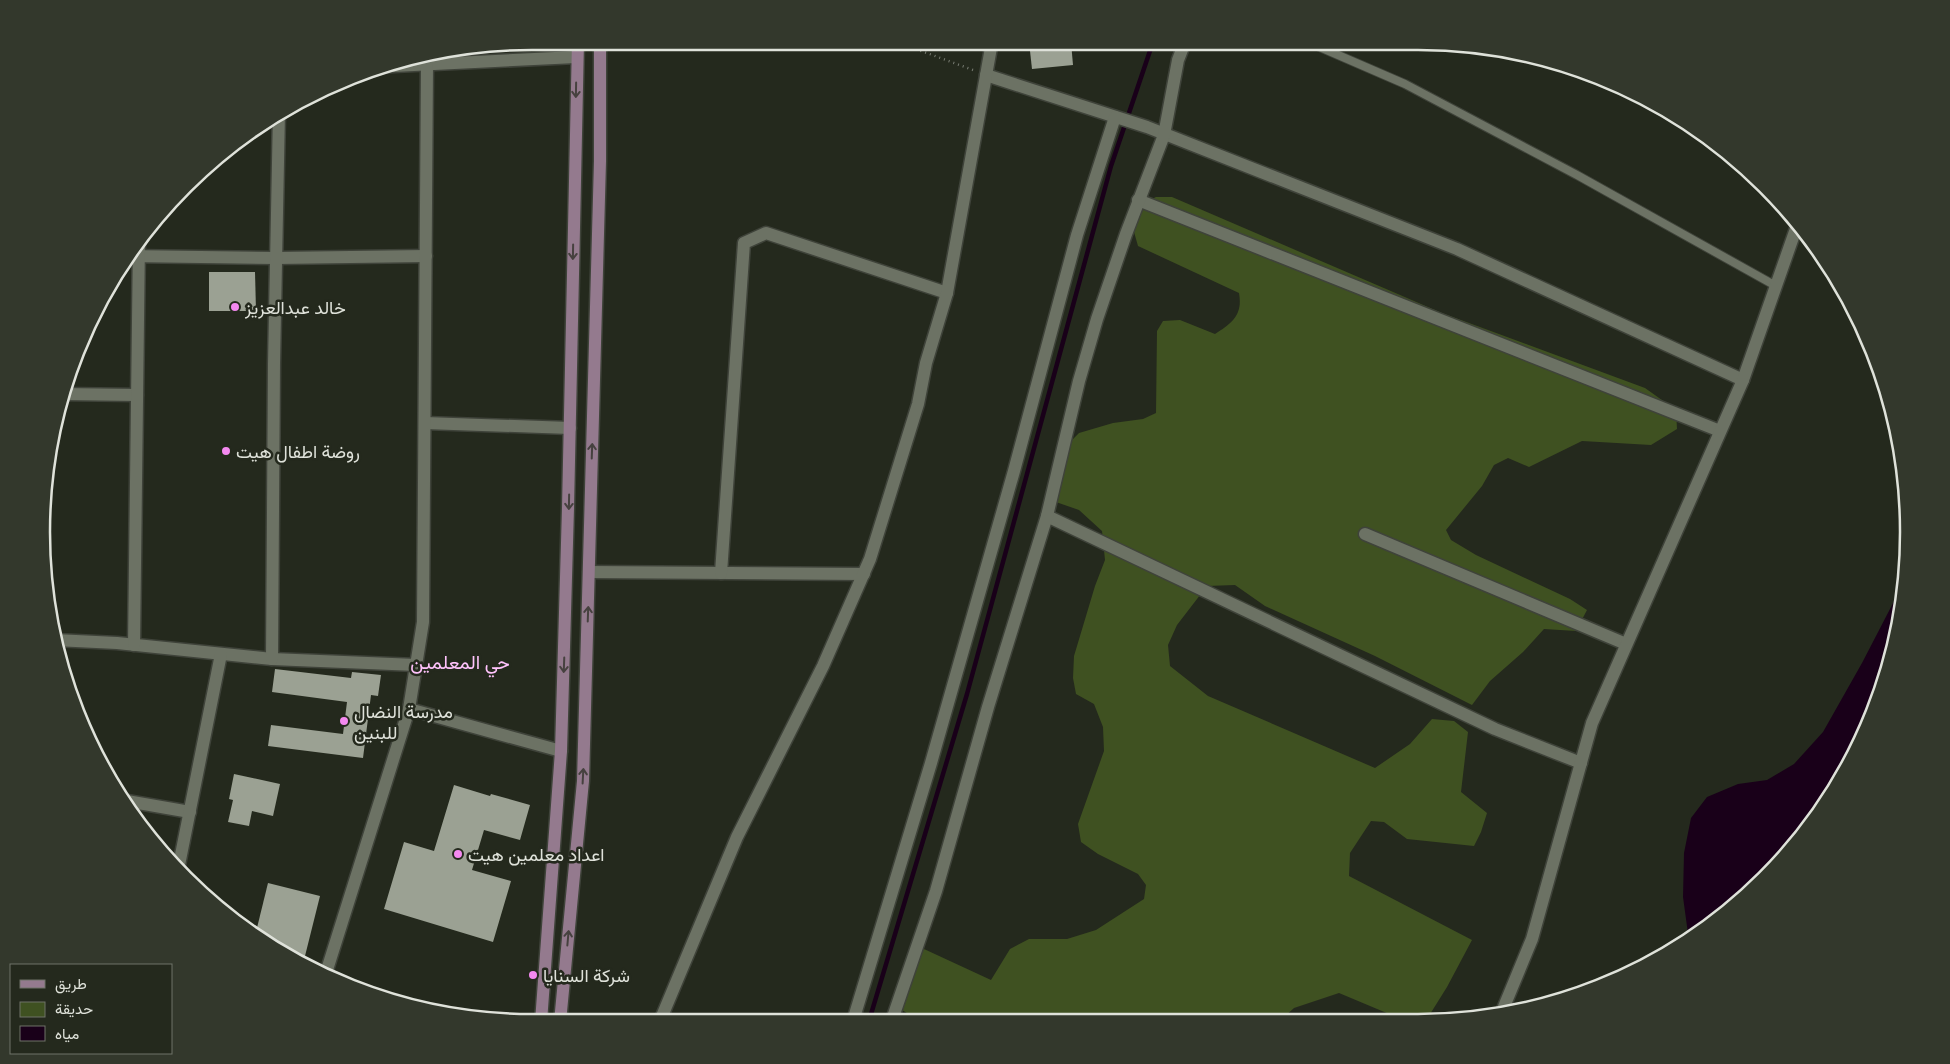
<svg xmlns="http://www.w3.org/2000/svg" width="1950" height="1064" font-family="'PT Serif',Vazirmatn,serif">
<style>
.green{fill:#3f5121}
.water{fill:#190019}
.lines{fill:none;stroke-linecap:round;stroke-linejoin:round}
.stream{stroke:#190019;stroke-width:4.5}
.building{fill:#9ba193}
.lane-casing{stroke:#3f433a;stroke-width:10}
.street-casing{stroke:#3f433a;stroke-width:15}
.secondary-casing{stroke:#3f433a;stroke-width:15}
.path{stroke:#797d73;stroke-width:2.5;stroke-dasharray:1 4;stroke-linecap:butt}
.lane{stroke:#6c7264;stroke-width:8}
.street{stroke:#6c7264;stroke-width:12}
.secondary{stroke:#947a8e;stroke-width:12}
.oneway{stroke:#46413f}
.poi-dot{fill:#f489f0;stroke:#24291d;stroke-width:2}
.labels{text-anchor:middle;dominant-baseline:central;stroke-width:5;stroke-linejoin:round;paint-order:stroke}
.poi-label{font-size:18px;fill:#dfe2da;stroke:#24291d;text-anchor:start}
.neighbourhood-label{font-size:19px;fill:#ffc3fc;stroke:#24291d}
.rim{fill:none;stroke:#dfe2da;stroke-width:2.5}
</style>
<rect width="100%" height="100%" fill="#24291d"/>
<path class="green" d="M1156,197H1172L1442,313L1645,388L1676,410L1677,429L1651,445L1582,441L1529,467L1508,458L1494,465L1482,486L1446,530L1451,540L1476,555L1570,599L1587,610L1576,631L1544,629L1523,652L1490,681L1472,705L1375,656L1265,606L1235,585L1207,586L1177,625L1168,645L1170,666L1208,696L1375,768L1410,744L1432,719L1454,721L1468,732L1461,792L1487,813L1481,832L1474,846L1407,839L1384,822L1371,821L1350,853L1349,876L1472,940L1447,987L1427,1019H1401L1339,993L1294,1008L1282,1019L918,1020L902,1010L916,951L924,949L991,980L1010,949L1029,939H1067L1096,930L1144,899L1146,885L1138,874L1098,854L1081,842L1078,824L1104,751L1103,727L1094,704L1076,694L1073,678L1074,656L1095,586L1105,560L1102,531L1079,510L1053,501L1068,444L1079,433L1113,423L1143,419L1156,413L1157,331L1163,321L1180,320L1215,334C1232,323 1243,315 1239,293L1138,246L1134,232L1142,204Z"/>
<polygon class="water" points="1905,580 1905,596 1883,689 1843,777 1787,856 1689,941 1683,897 1684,853 1691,818 1707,797 1738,784 1767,780 1794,764 1823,732 1862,663"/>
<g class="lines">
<polyline class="stream" points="869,1021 967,694 1111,166 1153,42"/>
</g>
<g class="building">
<polygon points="1029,42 1071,42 1073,65 1032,69"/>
<polygon points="209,272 255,272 256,311 209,311"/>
<polygon points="275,669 351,678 352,672 381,675 378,696 371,695 363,758 268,746 271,725 343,734 347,702 272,692"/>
<polygon points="234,774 280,784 273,816 252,811 249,826 228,822 233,800 229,799"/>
<polygon points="454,785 490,796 491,794 530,805 520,840 484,830 472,870 511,881 493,942 384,909 404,842 434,851"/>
<polygon points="268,883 320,896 303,964 287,957 255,936"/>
</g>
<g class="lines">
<defs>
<polyline id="lane" points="1308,42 1405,84 1577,175 1776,286"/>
<g id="street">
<polyline points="374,67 576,57"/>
<polyline points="986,75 1147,127 1457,249 1743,380"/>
<polyline points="1138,200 1720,431"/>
<polyline points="126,256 276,258 426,256"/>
<polyline points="62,394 137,395"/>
<polyline points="425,423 570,428"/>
<polyline points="1047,516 1495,729 1581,763"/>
<polyline points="1365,534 1626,644"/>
<polyline points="589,572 864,574"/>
<polyline points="721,573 744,243 766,233 947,293"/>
<polyline points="55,640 117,643 272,659 416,665"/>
<polyline points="134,645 139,240"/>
<polyline points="272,659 274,364 279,112"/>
<polyline points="409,709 561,751"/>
<polyline points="121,800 190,812"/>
<polyline points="178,870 221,654"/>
<polyline points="326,973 409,709 423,622 427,65"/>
<polyline points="1501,1014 1532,939 1592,723 1743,380 1798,223"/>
<polyline points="892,1020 936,891 988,707 1047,516 1079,381 1097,319 1126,234 1164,135 1178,60 1185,42"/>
<polyline points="660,1021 737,837 823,666 870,559 918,404 926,363 947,293 992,42"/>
<polyline points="853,1021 931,763 1014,471 1077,235 1115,117"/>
</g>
<g id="secondary">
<polyline points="541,1022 561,751 568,508 578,41"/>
<polyline points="560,1022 583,781 600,161 600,41"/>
</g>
</defs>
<use href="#lane" class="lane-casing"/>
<use href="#street" class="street-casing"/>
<use href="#secondary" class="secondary-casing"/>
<polyline class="path" points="897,42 973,70"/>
<use href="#lane" class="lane"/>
<use href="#street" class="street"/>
<use href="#secondary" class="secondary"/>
</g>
<defs><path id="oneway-shaft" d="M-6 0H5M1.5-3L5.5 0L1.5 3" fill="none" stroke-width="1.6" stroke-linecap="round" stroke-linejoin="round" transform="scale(1.25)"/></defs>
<g class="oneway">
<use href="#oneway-shaft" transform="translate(576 90) rotate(91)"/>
<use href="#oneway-shaft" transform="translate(573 252) rotate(91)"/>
<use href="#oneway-shaft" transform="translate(592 451) rotate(-88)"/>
<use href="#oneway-shaft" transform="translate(569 502) rotate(91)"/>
<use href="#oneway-shaft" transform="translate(588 614) rotate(-88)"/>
<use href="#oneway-shaft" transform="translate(564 665) rotate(92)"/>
<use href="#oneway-shaft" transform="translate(583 776) rotate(-87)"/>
<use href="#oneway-shaft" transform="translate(568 938) rotate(-85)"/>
</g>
<g class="poi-dot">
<circle cx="235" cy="307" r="5"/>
<circle cx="226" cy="451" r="5"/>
<circle cx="344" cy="721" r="5"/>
<circle cx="458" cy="854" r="5"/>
<circle cx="533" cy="975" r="5"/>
</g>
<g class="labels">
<g class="poi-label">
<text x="245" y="307">خالد عبدالعزيز</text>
<text x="236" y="451">روضة اطفال هيت</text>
<text x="354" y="711">مدرسة النضال<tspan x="354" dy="21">للبنين</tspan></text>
<text x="468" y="854">اعداد معلمين هيت</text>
<text x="543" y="975">شركة السنايا</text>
</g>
<g class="neighbourhood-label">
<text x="460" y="661">حي المعلمين</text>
</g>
</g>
<path d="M0 0H1950V1064H0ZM532 50H1418A482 482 0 0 1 1900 532V532A482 482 0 0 1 1418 1014H532A482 482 0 0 1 50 532V532A482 482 0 0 1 532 50Z" fill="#33382c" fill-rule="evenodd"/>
<path class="rim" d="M532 50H1418A482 482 0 0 1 1900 532V532A482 482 0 0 1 1418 1014H532A482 482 0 0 1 50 532V532A482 482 0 0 1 532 50Z"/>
<rect x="10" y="964" width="162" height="90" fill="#24291d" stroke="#6f7369"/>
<rect x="20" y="980" width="25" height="8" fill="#947a8e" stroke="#6f7369"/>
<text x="55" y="989" font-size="15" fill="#dfe2da">طريق</text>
<rect x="20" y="1002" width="25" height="15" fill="#3f5121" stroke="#6f7369"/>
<text x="55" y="1014" font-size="15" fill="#dfe2da">حديقة</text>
<rect x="20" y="1026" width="25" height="15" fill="#190019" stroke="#6f7369"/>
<text x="55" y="1039" font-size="15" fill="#dfe2da">مياه</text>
</svg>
